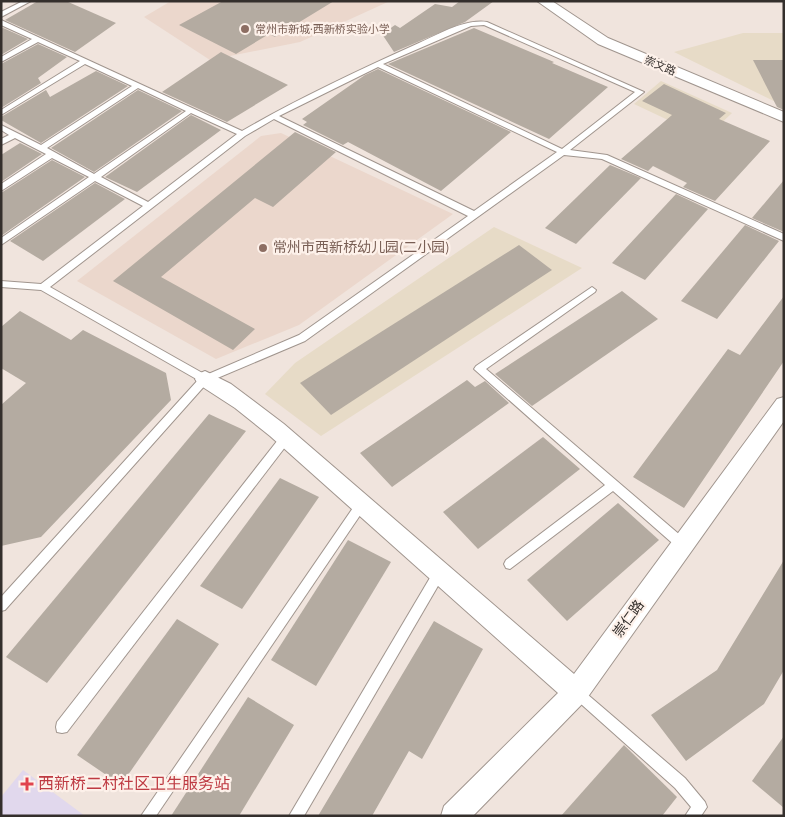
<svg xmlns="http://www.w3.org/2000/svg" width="785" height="817" font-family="'Source Sans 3','Noto Sans SC',sans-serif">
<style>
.commercial{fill:#e7dbc7}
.built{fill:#ebd7cc}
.medical{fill:#e1d8ed}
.building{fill:#b4aba1}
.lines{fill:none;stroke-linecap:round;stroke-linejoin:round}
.service-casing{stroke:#a0958e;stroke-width:2}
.minor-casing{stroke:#a0958e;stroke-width:2}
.service{fill:#fff;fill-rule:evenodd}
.minor{fill:#fff;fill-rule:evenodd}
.education-dot{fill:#8d6e63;stroke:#fdf1ea;stroke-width:2}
.health-dot{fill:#e0444e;stroke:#fdf1ea;stroke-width:2}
.labels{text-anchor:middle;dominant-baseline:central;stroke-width:4.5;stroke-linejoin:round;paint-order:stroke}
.far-education-label{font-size:11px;fill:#785e54;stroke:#fdf1ea;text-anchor:start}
.far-street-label{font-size:11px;fill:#342f2c;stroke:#fdf1ea}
.education-label{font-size:14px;fill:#785e54;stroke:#fdf1ea;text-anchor:start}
.street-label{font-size:14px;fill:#342f2c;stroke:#fdf1ea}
.near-health-label{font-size:16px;fill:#be3a42;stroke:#fdf1ea;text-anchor:start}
</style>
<rect width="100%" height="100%" fill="#f0e4dd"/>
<g class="commercial">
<polygon points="743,33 784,33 784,106 674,52"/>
<polygon points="661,81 732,113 714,130 668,120 634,104"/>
<polygon points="494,227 582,268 321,436 265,394 295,363"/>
</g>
<g class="built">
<polygon points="171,1 390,1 300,42 210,60 144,17"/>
<polygon points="281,133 453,214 299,325 216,359 77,281 261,136"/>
</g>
<polygon class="medical" points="23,770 85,816 1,816 1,797"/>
<g class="building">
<polygon points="38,1 66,1 116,23 75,52 5,20"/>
<polygon points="223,1 334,1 275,37 269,34 236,54 179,25"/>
<polygon points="460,1 494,1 465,22 394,52 382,34 395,25 400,28 435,4 452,7"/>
<polygon points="1,27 28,39 1,55"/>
<polygon points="474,28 554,62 552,63 608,87 549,139 388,64"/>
<polygon points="38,44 67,57 38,78 41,83 1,108 1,64"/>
<polygon points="221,52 288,85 227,122 162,92"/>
<polygon points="753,60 784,60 784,110 777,107"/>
<polygon points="378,69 511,132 441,191 348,142 343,145 303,125 307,122 302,119 365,75"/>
<polygon points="96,71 128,86 41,143 1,120 1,117 46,90 50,97"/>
<polygon points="664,84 726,113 719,119 770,141 715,201 683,187 687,183 653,166 648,171 621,159 672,115 642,101"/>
<polygon points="138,90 182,111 94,172 51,148"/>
<polygon points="191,115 221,130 137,192 105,177"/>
<polygon points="295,132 336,152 273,207 255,198 161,277 255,329 233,350 113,281"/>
<polygon points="20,143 42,154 1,182 1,155"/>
<polygon points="52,160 85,177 1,236 1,193"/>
<polygon points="610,165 641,178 576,244 545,228"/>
<polygon points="784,180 784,232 752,218"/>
<polygon points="95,183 125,199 43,261 10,241"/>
<polygon points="676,194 708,209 645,280 612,263"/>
<polygon points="745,225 779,241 717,319 681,301"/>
<polygon points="519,245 552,270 331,415 300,383"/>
<polygon points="622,291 658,319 532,406 495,374"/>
<polygon points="784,296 784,361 684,508 633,477 728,349 740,355"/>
<polygon points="20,311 71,340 83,330 166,373 171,400 41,537 1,546 1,405 26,383 1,368 1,327"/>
<polygon points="467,380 475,387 485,381 509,403 392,487 360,453"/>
<polygon points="209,414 246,431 47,683 6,657"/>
<polygon points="543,437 580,469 478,549 443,512"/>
<polygon points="280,478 319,497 242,609 200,586"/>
<polygon points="618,503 659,540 567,621 527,580"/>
<polygon points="348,540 391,562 316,686 271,660"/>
<polygon points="784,560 784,670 764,704 686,761 651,715 717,670"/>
<polygon points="177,619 219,644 121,785 77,755"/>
<polygon points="434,621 483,649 422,759 409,751 372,816 318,816"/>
<polygon points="248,697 294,725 239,816 171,816"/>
<polygon points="784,736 784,808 752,781"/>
<polygon points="624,745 677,797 662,816 561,816"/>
</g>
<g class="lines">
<defs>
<g id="service">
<polygon points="23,1 31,1 1,17 1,12"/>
<path d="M1,20L242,131C299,98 359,70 419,43C440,34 464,19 487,22L644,92L570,150L607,155L784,234V241L602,159L564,155L305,341L208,382L5,610L1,611V597L198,380L41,290L1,287V281L41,284L143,206L95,181L1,245V238L89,177L52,158L1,191V184L46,154L15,138L1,145V139L9,135L1,130V125L41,145L132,86L85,64L1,115V110L80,61L38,42L1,62V57L32,39L1,25ZM484,25L635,92L562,149L383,64L471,26ZM378,67L557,152L474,211L279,116ZM138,88L186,111L94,174L47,148ZM191,113L237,134L148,202L101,177ZM274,119L468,216L299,335L206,375L50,287L245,136Z"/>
<polygon points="592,287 596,290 595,292 486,369 687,541 689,545 687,549 683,550 679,549 613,491 510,569 506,568 504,564 506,560 605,485 474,369 476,366"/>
<polygon points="285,435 289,436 290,439 289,442 67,732 62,733 57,732 56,727 57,722 281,436"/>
<polygon points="361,500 365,502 366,505 365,508 156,816 141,816 357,502"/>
<polygon points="438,570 442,571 444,575 442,579 304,816 289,816 434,571"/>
<polygon points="576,686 580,688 685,778 705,802 707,807 701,816 685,816 691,807 675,788 572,696 570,692 572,688"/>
</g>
<g id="minor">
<polygon points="537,1 552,1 608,38 784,112 784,122 598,44"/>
<polygon points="205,371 231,384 284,424 574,674 777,399 784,397 784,421 585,701 473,816 441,816 444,806 558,693 270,436 235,408 198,384 195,379 198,374"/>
</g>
</defs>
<use href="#service" class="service-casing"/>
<use href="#minor" class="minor-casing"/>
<use href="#service" class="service"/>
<use href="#minor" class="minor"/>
</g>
<g class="education-dot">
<circle cx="245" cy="29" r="5"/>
<circle cx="263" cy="248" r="5"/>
</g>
<path class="health-dot" d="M24.5 776.5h5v5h5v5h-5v5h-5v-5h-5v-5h5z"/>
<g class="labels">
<g class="far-education-label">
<text x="255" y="29">常州市新城·西新桥实验小学</text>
</g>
<g class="far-street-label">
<text transform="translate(660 66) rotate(23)">崇文路</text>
</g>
<g class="education-label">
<text x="273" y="248">常州市西新桥幼儿园(二小园)</text>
</g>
<g class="street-label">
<text transform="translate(629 619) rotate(-54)">崇仁路</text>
</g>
<g class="near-health-label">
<text x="38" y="784">西新桥二村社区卫生服务站</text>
</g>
</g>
<rect width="785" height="817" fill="none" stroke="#342f2c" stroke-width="5"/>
</svg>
